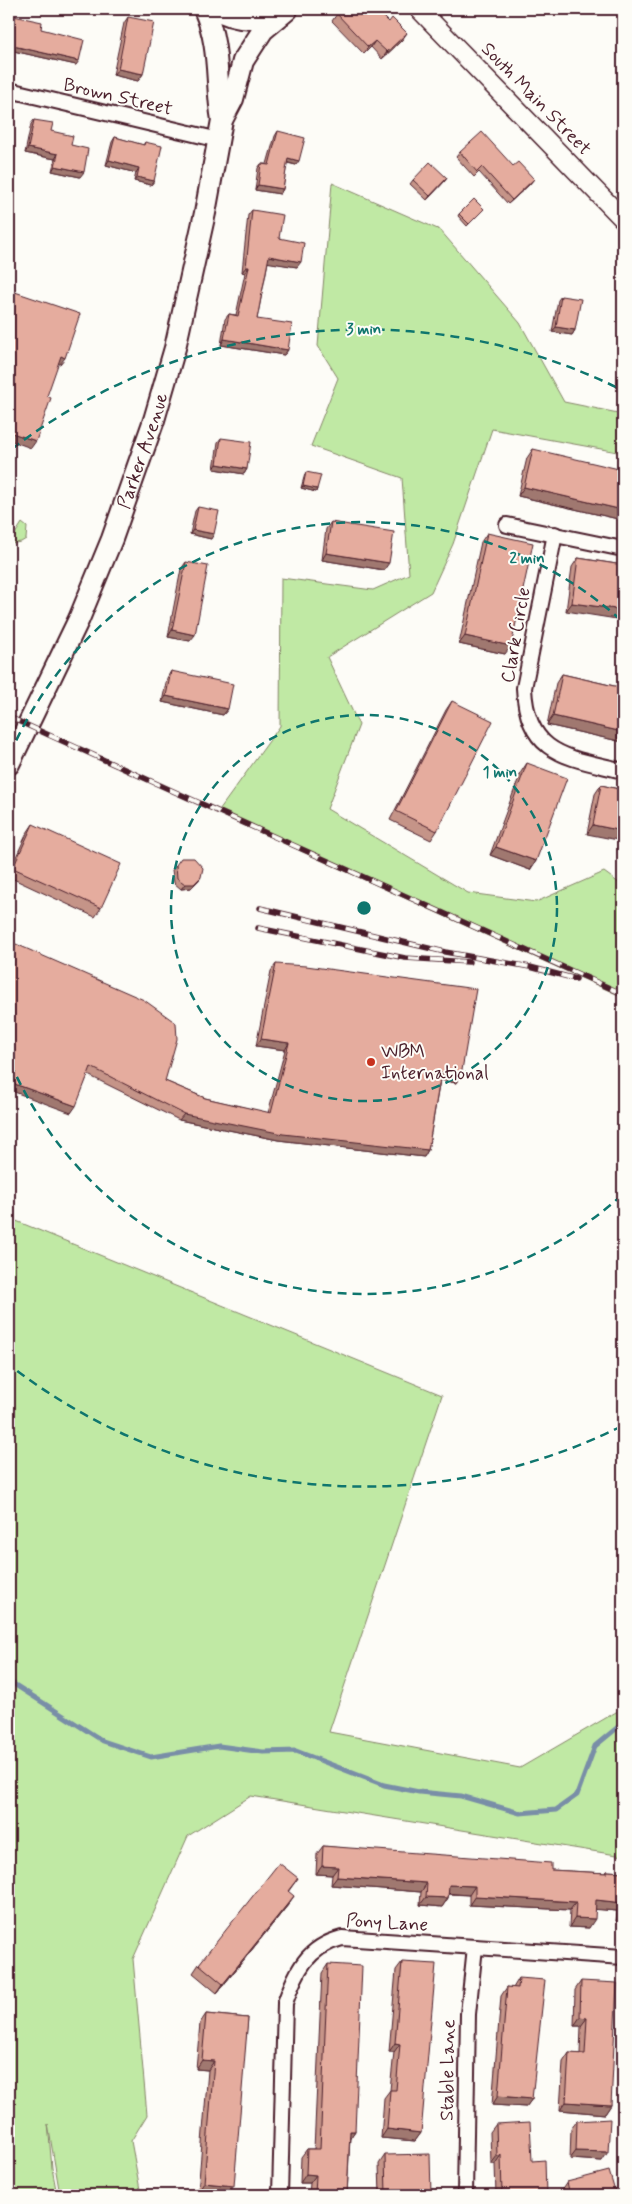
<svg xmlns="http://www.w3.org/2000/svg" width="632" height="2204" font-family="Mynerve,sans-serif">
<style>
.green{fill:#c0e9a4;stroke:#858468}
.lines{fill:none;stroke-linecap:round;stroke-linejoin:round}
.stream{stroke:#798ea7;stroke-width:5}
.minor-casing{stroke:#4a1f2b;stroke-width:18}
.tertiary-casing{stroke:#4a1f2b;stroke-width:21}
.secondary-casing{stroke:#4a1f2b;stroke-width:24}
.minor{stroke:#fdfcf7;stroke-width:14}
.tertiary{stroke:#fdfcf7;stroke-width:18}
.secondary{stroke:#fdfcf7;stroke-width:20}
.rail-casing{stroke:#4a1f2b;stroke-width:5.5}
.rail{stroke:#fdfcf7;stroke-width:4;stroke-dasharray:11;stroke-linecap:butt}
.wall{fill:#c59488;stroke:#4a1f2b}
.shaded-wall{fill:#a0786f;stroke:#4a1f2b}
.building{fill:#e5ac9e;stroke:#4a1f2b}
.ring{fill:none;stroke:#0f766e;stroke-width:2.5;stroke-dasharray:9 6}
.poi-dot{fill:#c8321e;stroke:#fdfcf7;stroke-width:2}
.labels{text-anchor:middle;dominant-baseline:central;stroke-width:4;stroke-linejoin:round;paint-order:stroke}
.street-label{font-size:19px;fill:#4a1f2b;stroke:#fdfcf7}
.poi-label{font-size:19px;fill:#4a1f2b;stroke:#fdfcf7;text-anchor:start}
.centre{fill:#0f766e;stroke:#fdfcf7;stroke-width:2.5}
.ring-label{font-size:15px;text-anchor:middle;font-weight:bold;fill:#0f766e;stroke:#fdfcf7;stroke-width:4;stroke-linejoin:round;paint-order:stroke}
</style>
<rect width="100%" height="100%" fill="#fdfcf7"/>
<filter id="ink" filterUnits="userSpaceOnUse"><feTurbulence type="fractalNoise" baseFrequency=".02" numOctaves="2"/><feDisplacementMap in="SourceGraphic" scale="10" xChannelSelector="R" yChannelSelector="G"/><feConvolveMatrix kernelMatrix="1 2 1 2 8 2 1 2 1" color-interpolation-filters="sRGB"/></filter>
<g filter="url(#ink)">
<g class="green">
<polygon points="332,183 440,230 520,323 564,402 623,414 623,453 492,429 453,544 431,592 327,657 359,725 327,809 468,893 536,902 604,872 623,886 623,997 217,813 280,726 281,578 373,590 409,574 402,478 311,446 338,378 318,346"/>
<polygon points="22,523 27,527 26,539 21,542 9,544 9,532 15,534"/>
<polygon points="9,1218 442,1395 329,1732 520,1768 623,1708 623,1856 251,1796 188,1836 133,1959 147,2115 131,2141 141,2195 60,2195 48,2124 52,2168 57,2195 9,2195"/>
</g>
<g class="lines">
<polyline class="stream" points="9,1681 103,1741 151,1757 219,1746 263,1752 296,1751 384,1785 419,1792 461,1796 520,1813 556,1810 577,1795 595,1746 623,1723"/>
<defs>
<g id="minor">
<polyline points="9,90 219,140"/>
<polyline points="507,525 623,549"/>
<path d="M555,534L524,688C527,756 568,757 623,771"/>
<path d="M280,2195L285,2003C296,1971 307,1947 342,1938L623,1957"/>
<polyline points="465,2195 468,2014 475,1947"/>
</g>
<polyline id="tertiary" points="419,9 623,219"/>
<g id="secondary">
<path d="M204,9C221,47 215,81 222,120"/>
<path d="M216,9C237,22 258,20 281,13"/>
<path id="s1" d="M9,764L79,619L112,539L154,420L175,348L205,213L222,120L233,99L243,61L263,30L287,10"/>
</g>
</defs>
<use href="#minor" class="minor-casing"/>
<use href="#tertiary" class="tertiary-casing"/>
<use href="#secondary" class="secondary-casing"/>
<use href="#minor" class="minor"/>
<use href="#tertiary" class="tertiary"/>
<use href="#secondary" class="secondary"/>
<defs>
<g id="rail">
<polyline points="9,717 623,994"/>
<polyline points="260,908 445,952 530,967 576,979"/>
<polyline points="258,928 405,958 469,962"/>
</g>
</defs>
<use href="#rail" class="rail-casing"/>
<use href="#rail" class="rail"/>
</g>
<g class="wall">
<polygon points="337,14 402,40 382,59 371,47 364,54 332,21"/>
<polygon points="14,16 41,29 76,65 9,50 9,29 11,20"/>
<polygon points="128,17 143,74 138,81 113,75 124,23"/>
<polygon points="34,120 71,145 80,177 52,171 55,159 25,153 31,124"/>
<polygon points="278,131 296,165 287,163 283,189 280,194 255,190 258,168 261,164 267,164 275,136"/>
<polygon points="115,137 143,145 145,142 154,181 151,185 134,181 136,173 106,165 112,142"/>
<polygon points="460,152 513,166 530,184 508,204 479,172 474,177 456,157"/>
<polygon points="447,178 444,182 427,200 410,184 413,180"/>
<polygon points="252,210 279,238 297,267 268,262 257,319 288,350 284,355 221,345 225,319 229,314 236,315 245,273 242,272 248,215"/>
<polygon points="482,211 467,226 458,216 459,214"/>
<polygon points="561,296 575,330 572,335 552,332 558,300"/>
<polygon points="221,438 247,469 244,474 214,469 218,442"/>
<polygon points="533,449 618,519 518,496 527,458"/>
<polygon points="306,472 317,489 316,492 301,488 305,474"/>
<polygon points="198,507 211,539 190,534 195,511"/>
<polygon points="331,522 384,570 322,560 326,529"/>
<polygon points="487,533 505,654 459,644 481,542"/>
<polygon points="578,558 623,565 566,611 572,567"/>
<polygon points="186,562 190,641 168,637 181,569"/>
<polygon points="171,671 228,709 223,715 162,702 167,678"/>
<polygon points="562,674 623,688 623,742 547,725 556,683"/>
<polygon points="452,701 437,831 431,840 390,820 446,710"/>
<polygon points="527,763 536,861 530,870 490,855 521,772"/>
<polygon points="601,785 623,790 587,834 595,794"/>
<polygon points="33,824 101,908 95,917 9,877 9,872 27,833"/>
<polygon points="176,865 201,877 198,881 191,888 181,889 174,883 172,870"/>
<polygon points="9,941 165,1081 205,1098 268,1113 285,1050 256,1046 271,971 276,964 456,1083 440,1080 428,1150 424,1157 278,1140 179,1120 88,1075 71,1113"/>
<polygon points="323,1846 551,1870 606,1873 607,1871 623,1872 623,1922 616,1921 617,1911 595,1909 589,1928 569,1927 570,1910 469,1905 469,1895 449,1894 448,1898 442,1907 420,1905 421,1892 331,1885 332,1875 316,1874 317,1854"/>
<polygon points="298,1878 288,1892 288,1905 217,1993 193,1973 199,1964"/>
<polygon points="402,1962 421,2133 415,2141 381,2138 384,2098 390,2090 394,2052 389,2052 396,1970"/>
<polygon points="328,1964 355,2131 350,2138 347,2195 309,2195 310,2183 300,2183 301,2157 307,2149 314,2149 322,1973"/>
<polygon points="519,1978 532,2099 526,2107 492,2105 501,1996 507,1987 513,1988"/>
<polygon points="581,1981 611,2105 605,2114 560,2110 563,2062 569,2053 580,2054 581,2026 574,2026 575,1990"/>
<polygon points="206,2014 248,2018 228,2194 198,2192 208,2070 196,2069 200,2023"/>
<polygon points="577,2121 602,2161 570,2159 571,2129"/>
<polygon points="496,2124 532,2161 546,2195 496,2195 495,2164 491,2164 490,2132"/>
<polygon points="385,2155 431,2195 380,2195 379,2164"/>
<polygon points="567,2182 616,2195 562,2195 561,2191"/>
</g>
<g class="shaded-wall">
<polygon points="407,33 402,40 382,59 387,52"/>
<polygon points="375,41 371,47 364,54 368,47"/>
<polygon points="9,45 79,61 76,65 9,50"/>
<polygon points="118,69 143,74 138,81 113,75"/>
<polygon points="28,148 58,154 55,159 25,153"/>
<polygon points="288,158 299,161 296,165 285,162"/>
<polygon points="109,160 139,168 136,173 106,165"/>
<polygon points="55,166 84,172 80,177 52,171"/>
<polygon points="137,177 154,181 151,185 134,181"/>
<polygon points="447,178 444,182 427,200 430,196"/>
<polygon points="534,179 530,184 508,204 512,200"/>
<polygon points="258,185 283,189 280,194 255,190"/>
<polygon points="269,256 301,262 297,267 265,262"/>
<polygon points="246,267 249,267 245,273 242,272"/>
<polygon points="556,327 575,330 572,335 552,332"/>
<polygon points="224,339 288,350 284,355 221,345"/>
<polygon points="61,356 65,358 60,364 56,363"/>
<polygon points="9,432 36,441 31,448 9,440"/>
<polygon points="217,464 247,469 244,474 214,469"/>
<polygon points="303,486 317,489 316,492 301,488"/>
<polygon points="524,487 623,510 623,511 618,519 518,496"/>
<polygon points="193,530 214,534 211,539 190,534"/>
<polygon points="326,553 389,563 384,570 322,560"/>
<polygon points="572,603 623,610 623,620 566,611"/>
<polygon points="172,630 195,635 190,641 168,637"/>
<polygon points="465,636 511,646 505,654 459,644"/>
<polygon points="166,696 228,709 223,715 162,702"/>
<polygon points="553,716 623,732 623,742 547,725"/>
<polygon points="593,825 623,831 623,841 587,834"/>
<polygon points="496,847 536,861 530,870 490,855"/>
<polygon points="201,877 198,881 191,888 181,889 185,884"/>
<polygon points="261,1039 289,1043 285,1050 256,1046"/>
<polygon points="441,1073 461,1076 456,1083 436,1079"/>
<polygon points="9,1082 76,1106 71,1113 9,1090"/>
<polygon points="184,1114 428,1150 424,1157 278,1140 179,1120"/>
<polygon points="322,1866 338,1867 332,1875 316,1874"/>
<polygon points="337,1877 427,1883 421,1892 331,1885"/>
<polygon points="449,1885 475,1886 469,1895 443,1893"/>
<polygon points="294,1896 288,1905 217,1993 223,1984"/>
<polygon points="475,1896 576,1902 570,1910 469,1905"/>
<polygon points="426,1897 448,1898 442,1907 420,1905"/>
<polygon points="596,1900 623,1903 617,1911 590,1909"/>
<polygon points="622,1912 623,1912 623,1922 616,1921"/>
<polygon points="575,1918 595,1919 589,1928 569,1927"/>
<polygon points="580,2017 587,2018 581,2026 574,2026"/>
<polygon points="395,2043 400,2044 394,2052 389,2052"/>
<polygon points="202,2060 214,2061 208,2070 196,2069"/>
<polygon points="498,2096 532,2099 526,2107 492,2105"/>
<polygon points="566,2102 611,2105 605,2114 560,2110"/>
<polygon points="387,2129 421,2133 415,2141 381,2138"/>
<polygon points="350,2131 355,2131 349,2140"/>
<polygon points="576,2151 608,2152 602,2161 570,2159"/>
<polygon points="501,2155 495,2164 491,2164 497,2156"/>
<polygon points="306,2174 316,2175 310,2183 300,2183"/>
<polygon points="204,2183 234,2186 228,2194 198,2192"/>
</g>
<g class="building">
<polygon points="342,9 376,9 389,22 392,18 407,33 387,52 375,41 368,47 337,14"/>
<polygon points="14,16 42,22 41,29 84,40 79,61 9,45 9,37"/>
<polygon points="128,17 154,22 143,74 118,69"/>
<polygon points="34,120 53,123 51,131 73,136 71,145 88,149 84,172 55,166 58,154 28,148"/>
<polygon points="278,131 305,138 299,161 288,158 283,189 258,185 261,164 269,165"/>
<polygon points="482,132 513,166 518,162 534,179 512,200 482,167 477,172 460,152"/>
<polygon points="115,137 144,145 145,142 162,146 154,181 137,177 139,168 109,160"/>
<polygon points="430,162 447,178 430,196 413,180"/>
<polygon points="474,199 484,209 469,224 459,214"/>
<polygon points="252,210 283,215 279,238 304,243 301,262 269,256 257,319 292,324 288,350 224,339 229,314 238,316 249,267 246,267"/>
<polygon points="9,290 80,314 65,358 61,356 47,396 51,398 36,441 9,432"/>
<polygon points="561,296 581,299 575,330 556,327"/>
<polygon points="221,438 251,442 247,469 217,464"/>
<polygon points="533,449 623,470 623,510 524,487"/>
<polygon points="306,472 321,475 317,489 303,486"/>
<polygon points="198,507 219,511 214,534 193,530"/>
<polygon points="331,522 394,532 389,563 326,553"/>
<polygon points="487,533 533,543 511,646 465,636"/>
<polygon points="578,558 623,565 623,610 572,603"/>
<polygon points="186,562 208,566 195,635 172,630"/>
<polygon points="171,671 233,684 228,709 166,696"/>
<polygon points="562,674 623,688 623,732 553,716"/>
<polygon points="452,701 493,721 437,831 396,811"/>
<polygon points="527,763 567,778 536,861 496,847"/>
<polygon points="601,785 623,790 623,831 593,825"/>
<polygon points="33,824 121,864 101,908 13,868"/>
<polygon points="181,858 194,858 203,868 201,877 194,884 185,884 177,878 176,865"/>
<polygon points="9,941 144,1000 176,1023 177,1039 165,1081 205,1098 271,1113 289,1043 261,1039 276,964 306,966 476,989 461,1076 441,1073 428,1150 283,1134 184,1114 91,1067 76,1106 9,1082"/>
<polygon points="323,1846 551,1863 551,1870 607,1873 607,1871 623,1872 623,1903 596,1900 595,1919 575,1918 576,1902 475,1896 475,1886 449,1885 448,1898 426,1897 427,1883 337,1877 338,1867 322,1866"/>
<polygon points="279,1863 298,1878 288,1891 294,1896 223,1984 199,1964"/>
<polygon points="402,1962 436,1964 421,2133 387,2129 390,2090 396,2090 400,2044 395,2043"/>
<polygon points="328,1964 362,1966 355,2131 350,2131 347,2195 315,2195 316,2175 306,2174 307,2149 320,2149"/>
<polygon points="519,1978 545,1980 532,2099 498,2096 507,1987 518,1988"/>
<polygon points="581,1981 617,1983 611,2105 566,2102 569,2053 585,2054 587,2018 580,2017"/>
<polygon points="206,2014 248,2018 234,2186 204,2183 214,2061 202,2060"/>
<polygon points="610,2119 608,2152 576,2151 577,2121"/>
<polygon points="530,2122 532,2161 545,2160 546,2195 502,2195 501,2155 497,2156 496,2124"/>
<polygon points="430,2154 431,2195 386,2195 385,2155"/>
<polygon points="609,2171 616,2195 570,2195 567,2182"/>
</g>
</g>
<g class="ring">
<circle cx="364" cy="908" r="193"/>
<path d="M622 1195A386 386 0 0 1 10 1062M10 754A386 386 0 0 1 622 621"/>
<path d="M622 1426A579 579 0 0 1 12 1367M12 449A579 579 0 0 1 622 390"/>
</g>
<circle class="poi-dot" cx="371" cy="1062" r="5"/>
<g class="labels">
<g class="street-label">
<text transform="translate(118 97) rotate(13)">Brown Street</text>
<text transform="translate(536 99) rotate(46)">South Main Street</text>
<text stroke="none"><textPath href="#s1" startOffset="341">Parker Avenue</textPath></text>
<text transform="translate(516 635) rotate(-80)">Clark Circle</text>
<text transform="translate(387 1923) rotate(3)">Pony Lane</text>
<text transform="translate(448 2070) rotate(-89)">Stable Lane</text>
</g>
<g class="poi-label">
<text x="381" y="1051">WBM<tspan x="381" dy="22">International</tspan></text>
</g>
</g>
<circle cx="364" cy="908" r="8" class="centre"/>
<g class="ring-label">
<text x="364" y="334">3 min</text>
<text x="527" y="563">2 min</text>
<text x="500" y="777">1 min</text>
</g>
<rect width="632" height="2204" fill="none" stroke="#fdfcf7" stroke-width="30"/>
<rect x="15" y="15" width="602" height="2174" fill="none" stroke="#4a1f2b" stroke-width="2" filter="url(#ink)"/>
</svg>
